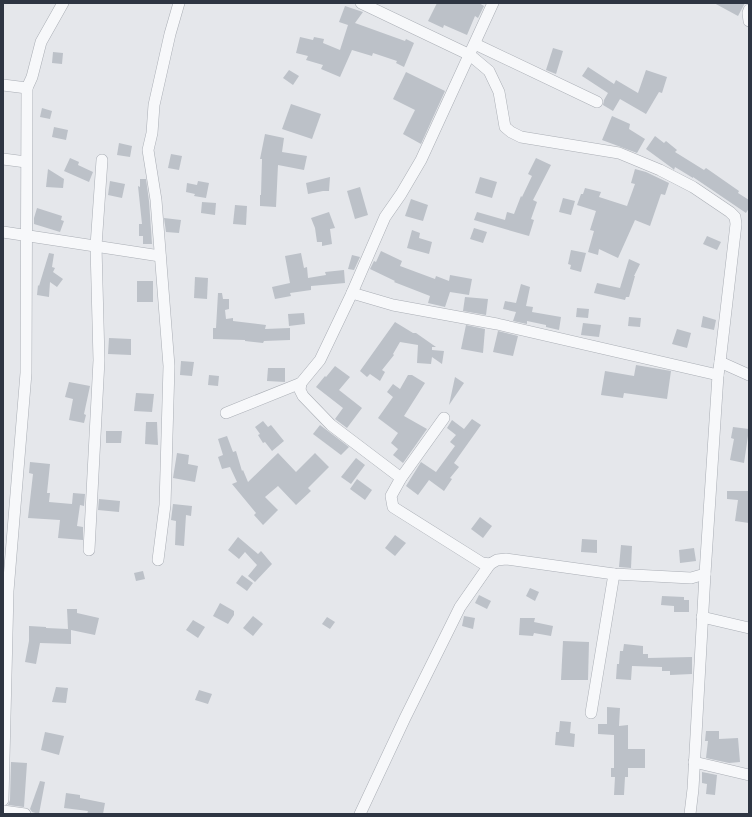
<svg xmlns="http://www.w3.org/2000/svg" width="752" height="817" font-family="Cabin,sans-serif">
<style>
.building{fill:#bcc1c8}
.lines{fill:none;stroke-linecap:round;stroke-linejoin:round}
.minor-casing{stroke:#aaaeb5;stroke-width:12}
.minor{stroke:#f7f8fa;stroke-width:11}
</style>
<rect width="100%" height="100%" fill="#e5e7eb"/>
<g class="building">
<polygon points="437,3 479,3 484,6 478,18 475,16 467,35 444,25 443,28 428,21"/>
<polygon points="714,3 745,3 738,16"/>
<polygon points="345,6 363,12 355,23 405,41 406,39 414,43 404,67 396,63 397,61 373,53 372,56 352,50 340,77 321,69 323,65 306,60 308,56 296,53 300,37 313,40 314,37 324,39 323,43 340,50 348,25 339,22"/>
<polygon points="553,48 563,51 556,74 546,70"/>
<polygon points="53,52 63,53 62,64 52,63"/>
<polygon points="588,67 614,84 616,80 638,93 646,70 667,77 662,93 659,92 646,114 620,99 613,111 603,105 604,100 608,93 582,76"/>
<polygon points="289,70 299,76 293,85 283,78"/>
<polygon points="406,72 445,91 421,144 403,134 415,110 393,99"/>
<polygon points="291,104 321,114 312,139 282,129"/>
<polygon points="42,108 52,111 50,119 40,117"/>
<polygon points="612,116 630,124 629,129 645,139 637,153 602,140"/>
<polygon points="54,127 68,130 66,140 52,137"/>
<polygon points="265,134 284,138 282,152 307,156 304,170 278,165 276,207 260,206 260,195 261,195 262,159 260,159"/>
<polygon points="655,136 664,143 666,141 677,150 675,152 704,170 706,168 739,191 738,193 749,200 749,208 746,213 693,177 693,178 675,167 674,170 672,168 646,149"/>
<polygon points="119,143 132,146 130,157 117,155"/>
<polygon points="171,154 182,156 179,170 168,168"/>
<polygon points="70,158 79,162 78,165 93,172 89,182 64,171"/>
<polygon points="536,158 551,165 533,200 537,202 531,219 534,220 529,236 474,220 477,212 505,220 507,212 514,214 521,196 522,197 532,176 528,174"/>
<polygon points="48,169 64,179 63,188 46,187"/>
<polygon points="635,169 646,172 669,183 665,195 661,194 650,226 635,220 618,258 599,249 598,255 588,252 594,231 590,230 596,211 577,205 581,194 583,194 585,188 601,192 599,197 627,206 635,184 631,183"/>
<polygon points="330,177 329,191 323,191 308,194 306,183"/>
<polygon points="480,177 497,182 492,198 475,193"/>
<polygon points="140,179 146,179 149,201 152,244 143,244 143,236 139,236 139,224 142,224 138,186 140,187"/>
<polygon points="110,181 125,184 122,198 108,195"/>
<polygon points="198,181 209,183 206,198 194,196 195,194 186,192 187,183 197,185"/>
<polygon points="360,187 368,215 355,219 347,191"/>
<polygon points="563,198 575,201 571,215 559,212"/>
<polygon points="411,199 428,205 423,221 405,216"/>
<polygon points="202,202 216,203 215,215 201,213"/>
<polygon points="235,205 247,206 246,225 233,224"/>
<polygon points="37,208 62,216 61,220 64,221 60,232 34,224 34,218"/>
<polygon points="329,212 335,228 330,229 332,244 322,246 322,242 317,242 315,228 311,218"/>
<polygon points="164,218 181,220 179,233 166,232"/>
<polygon points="474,228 487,232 483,243 470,239"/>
<polygon points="412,230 420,233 419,238 432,242 429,254 407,248"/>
<polygon points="707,236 721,242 717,250 703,244"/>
<polygon points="571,250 586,253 581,272 570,269 571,265 568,264"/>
<polygon points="381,251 402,261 400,266 435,279 436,276 449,281 450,275 472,279 469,295 450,292 445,307 428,303 430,296 394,282 395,281 370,269 374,261 376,262"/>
<polygon points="49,253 54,254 52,267 55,268 53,272 63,279 57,287 50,282 49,297 37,295 38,285 39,286"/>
<polygon points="301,253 304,268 307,267 308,278 326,275 325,272 344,270 345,283 311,286 311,290 290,293 291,296 275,299 272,287 290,283 285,256"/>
<polygon points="352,255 360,257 354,270 348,269"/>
<polygon points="629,259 640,264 634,276 635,276 629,297 626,297 625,300 594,293 597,283 620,288"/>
<polygon points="195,277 208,278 207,299 194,298"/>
<rect x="137" y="281" width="16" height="21"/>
<polygon points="521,284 530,287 526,306 533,307 532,312 561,317 559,330 546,327 546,325 527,321 527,324 513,321 516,312 503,309 505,301 516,303"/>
<polygon points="218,293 222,293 223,299 229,299 229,309 225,310 226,319 233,318 233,321 266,325 265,329 290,328 290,340 264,341 263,343 245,341 245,340 213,339 213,328 216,328"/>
<polygon points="465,297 488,299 486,315 463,311"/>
<polygon points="577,308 589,309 588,318 576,317"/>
<polygon points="304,313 305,324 289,326 288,314"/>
<polygon points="703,316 716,320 714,330 701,327"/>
<polygon points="629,317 641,318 640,327 628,326"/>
<polygon points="395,322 413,333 416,333 436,347 432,347 432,350 444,351 442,364 432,357 431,364 417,363 418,345 400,342 393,354 394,355 382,370 385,372 380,381 370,374 367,377 360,371"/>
<polygon points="583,323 601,325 599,337 581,335"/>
<polygon points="466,325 485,329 483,353 461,349"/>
<polygon points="677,329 691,333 687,348 672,344"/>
<polygon points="498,331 518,336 513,356 493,352"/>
<polygon points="109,338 131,339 131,355 108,354"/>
<polygon points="181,361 194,362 192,376 180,375"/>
<polygon points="636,365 671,371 667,399 624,393 623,398 601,395 605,371 634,376"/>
<polygon points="335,366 350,377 339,390 362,408 347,428 335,419 343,408 316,387 325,376 326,377"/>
<polygon points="268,368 285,368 285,382 267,381"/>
<polygon points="209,375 219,376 218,386 208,385"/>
<polygon points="408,375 412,375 425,383 404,416 427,429 403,463 393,455 398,449 391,443 398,433 378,418 393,397 387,392 393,384 400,389"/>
<polygon points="455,377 464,383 449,405"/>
<polygon points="69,382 90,386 84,414 86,415 84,423 69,420 73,399 65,397"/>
<polygon points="136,393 154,394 152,412 134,411"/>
<polygon points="472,419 481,425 454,463 459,467 450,478 452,479 444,491 429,480 418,495 406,486 421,462 436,472 455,446 450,442 456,435 447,428 452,420 464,429"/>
<polygon points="263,421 268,427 271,425 284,441 272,451 265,442 263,443 258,435 260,434 255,427"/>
<polygon points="146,422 157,422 158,445 145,444"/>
<polygon points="320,425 349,447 341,455 313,434"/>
<polygon points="733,427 749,429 744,463 730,460 734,439 731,438"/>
<polygon points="106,431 122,431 121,443 106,443"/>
<polygon points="227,436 233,452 236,451 242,471 243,470 248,482 278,453 296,472 315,453 329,467 308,488 311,491 296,505 278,486 265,497 278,510 263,525 254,515 256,513 232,484 237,482 230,467 222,469 218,457 223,455 218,439"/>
<polygon points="177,453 189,455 188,464 198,466 195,482 173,478"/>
<polygon points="356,458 365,465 351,484 341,477"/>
<polygon points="30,462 50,464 47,493 50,493 49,502 72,504 73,493 85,494 84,506 80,505 77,526 83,527 83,540 58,538 60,520 28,518 33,474 29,473"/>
<polygon points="357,479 372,490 365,500 350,489"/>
<polygon points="727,491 749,491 749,523 735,521 738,500 727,499"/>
<polygon points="99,499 120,501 119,512 98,510"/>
<polygon points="173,504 192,506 191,516 186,515 184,546 175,545 176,521 171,520"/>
<polygon points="480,517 492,526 483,538 471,529"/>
<polygon points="395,535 406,543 395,556 385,548"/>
<polygon points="238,537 258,554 261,551 272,564 255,582 248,576 257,565 245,552 239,559 228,550"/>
<polygon points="582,539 597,540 597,553 581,552"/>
<polygon points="621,545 632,546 631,568 619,567"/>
<polygon points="694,548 696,561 680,563 679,550"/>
<polygon points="143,571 145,579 136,581 134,573"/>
<polygon points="242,575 253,583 247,591 236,583"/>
<polygon points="530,588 539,592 535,601 526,596"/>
<polygon points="479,595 491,601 487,609 475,603"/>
<polygon points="662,596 684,597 684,600 689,600 689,612 674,612 674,606 661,605"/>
<polygon points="220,603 234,611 234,615 228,624 213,616"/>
<polygon points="67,609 77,609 77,613 99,618 95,635 71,630 71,644 40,643 36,664 25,662 29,641 29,626 46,627 46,628 68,629"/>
<polygon points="253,616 263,624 253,636 243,628"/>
<polygon points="464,616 475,618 473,629 462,626"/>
<polygon points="327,617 335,622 330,629 322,624"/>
<polygon points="520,618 535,618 534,622 553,626 551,636 534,633 533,636 519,635"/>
<polygon points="193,620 205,627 198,638 186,630"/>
<polygon points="563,641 589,642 588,680 561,680"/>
<polygon points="624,644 643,646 643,654 648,654 648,658 692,657 692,674 670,675 670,671 662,671 662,667 632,666 631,680 616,679 617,664 619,664 620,651 623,651"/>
<polygon points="56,687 68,688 66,703 52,702"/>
<polygon points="199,690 212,694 208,704 195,700"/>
<polygon points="607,707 620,708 619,726 628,725 628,749 645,749 645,768 628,768 628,777 625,777 624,795 614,795 615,777 611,777 611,768 614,768 614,735 598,734 598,724 607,724"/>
<polygon points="560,721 571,722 570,733 575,734 574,747 555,745 556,732 559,732"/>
<polygon points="706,731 719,731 719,739 738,738 740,762 729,763 706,758 708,741 705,741"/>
<polygon points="45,732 64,736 59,755 41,750"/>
<polygon points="11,762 27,763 24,807 8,805 10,800"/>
<polygon points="702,772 717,775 715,795 706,794 707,784 702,783"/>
<polygon points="40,781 45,782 39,814 32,812 30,809"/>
<polygon points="66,793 80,795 80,798 105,803 103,814 87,814 88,811 64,808"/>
</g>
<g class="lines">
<defs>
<g id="minor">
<polyline points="361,3 470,55 489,71 499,92 505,127 511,132 521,137 619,153 660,170 693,187 730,212 735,217 736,224 720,362 718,375 705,574 693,789 690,814"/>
<polyline points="749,10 748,13 749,21"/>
<polyline points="475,44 597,102"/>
<polyline points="3,85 27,88"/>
<polyline points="3,159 26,162"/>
<polyline points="3,232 160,256"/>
<polyline points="352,293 393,305 497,324 718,375"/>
<polyline points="720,362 749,375"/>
<polyline points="301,383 300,390 303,396 331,425 401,478"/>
<polyline points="226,413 301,383 320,360 352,293 385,217 401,194 421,160 493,3"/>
<polyline points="444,418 401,478 391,496 393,507 482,563 490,564 497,560 506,559 614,574 691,578 705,574"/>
<polyline points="89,550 99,360 96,246 102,160"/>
<polyline points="158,560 165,505 169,366 156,200 148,150 152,133 154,105 170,34 179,3"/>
<polyline points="702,617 749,628"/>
<polyline points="591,713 614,574"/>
<polyline points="694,762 749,775"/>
<polyline points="3,800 8,591 26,373 27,88 32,77 41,42 63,3"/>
<polyline points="3,811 25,814"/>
<polyline points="360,814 405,718 460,607 490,564"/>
</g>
</defs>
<use href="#minor" class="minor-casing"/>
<use href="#minor" class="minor"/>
</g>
<rect width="752" height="817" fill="none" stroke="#2e3542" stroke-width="8"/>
</svg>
